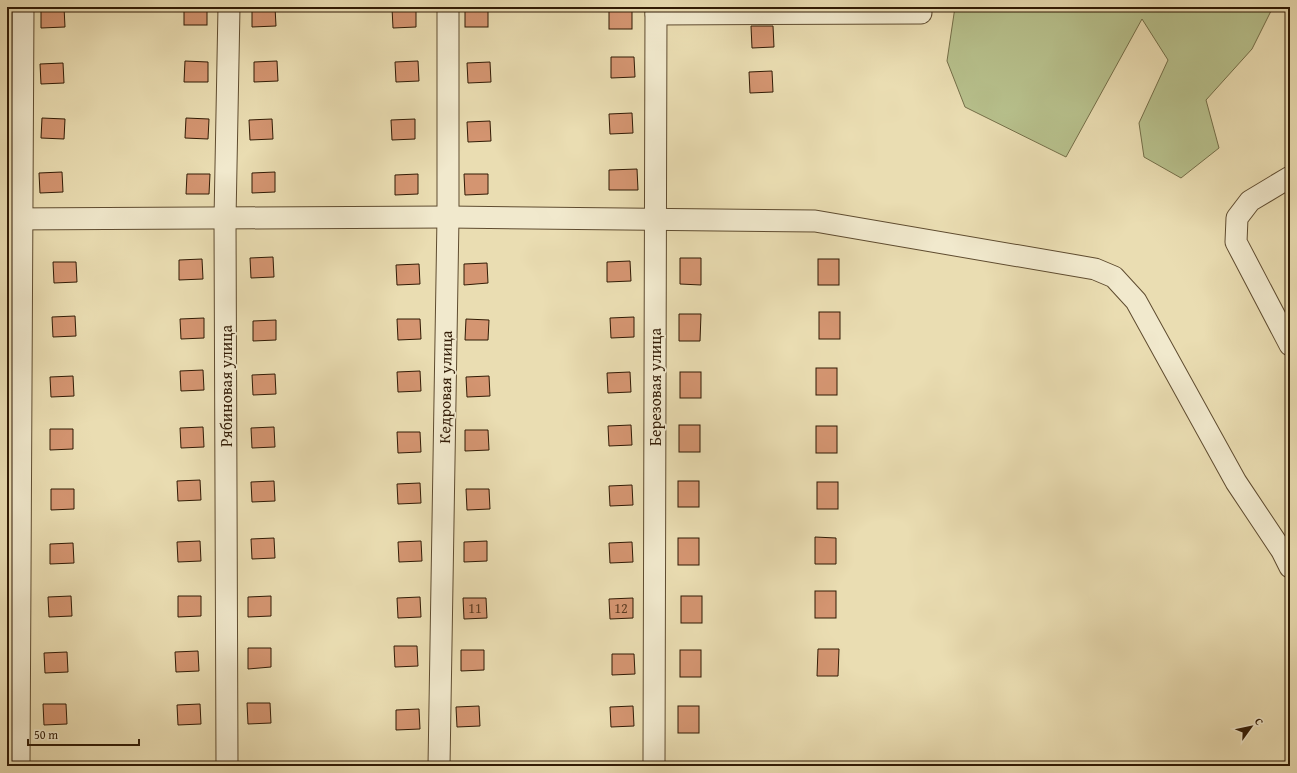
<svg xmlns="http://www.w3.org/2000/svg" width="1297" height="773" font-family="'Gentium Book Plus',serif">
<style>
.green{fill:#b7c08c;stroke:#746e48}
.building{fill:#d49571;stroke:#311b05}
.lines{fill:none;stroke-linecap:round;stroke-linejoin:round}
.minor-casing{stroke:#5f4c30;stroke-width:23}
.minor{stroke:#f1e9cd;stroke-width:21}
.labels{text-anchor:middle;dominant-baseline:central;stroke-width:3.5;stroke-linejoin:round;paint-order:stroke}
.number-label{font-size:14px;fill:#5a3a20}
.street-label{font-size:16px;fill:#311b05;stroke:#f1e9cd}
</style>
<rect width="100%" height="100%" fill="#eaddb2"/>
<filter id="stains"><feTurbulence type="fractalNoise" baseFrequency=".005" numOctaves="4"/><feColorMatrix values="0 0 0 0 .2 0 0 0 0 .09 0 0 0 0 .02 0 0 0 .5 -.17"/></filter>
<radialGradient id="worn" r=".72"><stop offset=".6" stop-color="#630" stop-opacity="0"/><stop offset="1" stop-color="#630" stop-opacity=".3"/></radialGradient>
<polygon class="green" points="955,7 1273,7 1252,49 1206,100 1219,148 1181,178 1144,157 1139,123 1168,60 1142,19 1066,157 965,107 947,61"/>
<g class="building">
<polygon points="41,7 64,7 65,27 41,28"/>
<rect x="184" y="7" width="23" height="18"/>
<polygon points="252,7 275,7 276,26 252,27"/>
<polygon points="416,7 416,27 393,28 392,8"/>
<rect x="465" y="7" width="23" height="20"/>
<rect x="609" y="7" width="23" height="22"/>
<polygon points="751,26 773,26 774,47 752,48"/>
<polygon points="611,57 634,57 635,77 611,78"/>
<polygon points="185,61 208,62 208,82 184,82"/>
<polygon points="277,61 278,81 254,82 254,62"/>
<polygon points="418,61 419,81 396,82 395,62"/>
<polygon points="490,62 491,82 468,83 467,63"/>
<polygon points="63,63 64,83 41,84 40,64"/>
<polygon points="772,71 773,92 750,93 749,72"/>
<polygon points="632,113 633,133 610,134 609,114"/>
<polygon points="42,118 65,119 64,139 41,138"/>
<polygon points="186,118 209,119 208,139 185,138"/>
<polygon points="272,119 273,139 250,140 249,120"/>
<polygon points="415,119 415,139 392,140 391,120"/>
<polygon points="490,121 491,141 468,142 467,122"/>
<polygon points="637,169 638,190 609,190 609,170"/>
<polygon points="62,172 63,192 40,193 39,173"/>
<polygon points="275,172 275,192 252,193 252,173"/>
<polygon points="187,174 210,174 209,194 186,194"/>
<polygon points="418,174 418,194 395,195 395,175"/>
<polygon points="464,174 488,174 488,194 465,195"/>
<polygon points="273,257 274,277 251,278 250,258"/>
<polygon points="680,258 701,258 701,285 680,284"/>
<polygon points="202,259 203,279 179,280 179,260"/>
<rect x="818" y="259" width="21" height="26"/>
<polygon points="630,261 631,281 607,282 607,262"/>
<polygon points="53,262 76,262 77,282 54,283"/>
<polygon points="487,263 488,283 464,285 464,264"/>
<polygon points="419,264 420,284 397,285 396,265"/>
<rect x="819" y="312" width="21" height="27"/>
<polygon points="679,314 701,314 700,341 679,341"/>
<polygon points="75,316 76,336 53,337 52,317"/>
<polygon points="634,317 634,337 611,338 610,318"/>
<polygon points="204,318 204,338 181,339 180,319"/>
<polygon points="397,319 420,319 421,339 398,340"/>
<polygon points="466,319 489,320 488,340 465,340"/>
<polygon points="276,320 276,340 253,341 253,321"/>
<rect x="816" y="368" width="21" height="27"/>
<polygon points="203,370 204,390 181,391 180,371"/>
<polygon points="420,371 421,391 398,392 397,372"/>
<polygon points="630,372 631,392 608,393 607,373"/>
<rect x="680" y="372" width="21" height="26"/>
<polygon points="275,374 276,394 253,395 252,375"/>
<polygon points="73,376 74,396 51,397 50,377"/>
<polygon points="489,376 490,396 467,397 466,377"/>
<polygon points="631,425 632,445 609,446 608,426"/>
<rect x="679" y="425" width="21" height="27"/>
<rect x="816" y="426" width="21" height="27"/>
<polygon points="203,427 204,447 181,448 180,428"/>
<polygon points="274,427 275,447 252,448 251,428"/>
<polygon points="50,429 73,429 73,449 50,450"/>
<polygon points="465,430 488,430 489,450 465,451"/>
<polygon points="397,432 420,432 421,452 398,453"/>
<polygon points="200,480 201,500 178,501 177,481"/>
<polygon points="274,481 275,501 252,502 251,482"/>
<rect x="678" y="481" width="21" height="26"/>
<rect x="817" y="482" width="21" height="27"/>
<polygon points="420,483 421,503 398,504 397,484"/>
<polygon points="632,485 633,505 610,506 609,486"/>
<polygon points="51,489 74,489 74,509 51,510"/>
<polygon points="466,489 489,489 490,509 467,510"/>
<polygon points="815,537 836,538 836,564 815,564"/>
<polygon points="274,538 275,558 252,559 251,539"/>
<rect x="678" y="538" width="21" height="27"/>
<polygon points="200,541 201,561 178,562 177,542"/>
<polygon points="421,541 422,561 399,562 398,542"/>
<polygon points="487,541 487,561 464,562 464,542"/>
<polygon points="632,542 633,562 610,563 609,543"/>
<polygon points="73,543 74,563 50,564 50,544"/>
<rect x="815" y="591" width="21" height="27"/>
<polygon points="71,596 72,616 49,617 48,597"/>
<polygon points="178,596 201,596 201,616 178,617"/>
<polygon points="271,596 271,616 248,617 248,597"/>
<rect x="681" y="596" width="21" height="27"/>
<polygon points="420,597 421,617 398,618 397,598"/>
<polygon points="463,598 486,598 487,618 464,619"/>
<polygon points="633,598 633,618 610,619 609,599"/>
<polygon points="394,646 417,646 418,666 395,667"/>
<polygon points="248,648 271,648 271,667 248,669"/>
<polygon points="818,649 839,649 838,676 817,676"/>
<polygon points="461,650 484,650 484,670 461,671"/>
<rect x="680" y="650" width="21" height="27"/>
<polygon points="198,651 199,671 176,672 175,652"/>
<polygon points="67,652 68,672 45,673 44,653"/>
<polygon points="612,654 634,654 635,674 612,675"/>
<polygon points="247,703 270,703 271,723 248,724"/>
<polygon points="43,704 66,704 67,724 44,725"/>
<polygon points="200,704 201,724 178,725 177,705"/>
<polygon points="479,706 480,726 457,727 456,707"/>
<polygon points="633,706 634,726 611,727 610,707"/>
<rect x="678" y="706" width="21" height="27"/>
<polygon points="419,709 420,729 396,730 396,710"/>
</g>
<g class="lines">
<defs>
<g id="minor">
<polyline points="656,14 921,13"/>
<polyline points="1290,177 1250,201 1237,218 1236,242 1290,345"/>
<polyline points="7,219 448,217 815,221 1095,269 1114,277 1136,301 1236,482 1282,551 1290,567"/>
<polyline points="19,766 23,7"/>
<polyline points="227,766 225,219 229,7"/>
<polyline points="439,766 448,217 448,7"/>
<polyline points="654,766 656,7"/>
</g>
</defs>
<use href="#minor" class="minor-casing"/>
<use href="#minor" class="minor"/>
</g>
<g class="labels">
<g class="number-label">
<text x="475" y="608">11</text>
<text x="621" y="608">12</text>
</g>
<g class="street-label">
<text transform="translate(226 386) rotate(-90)">Рябиновая улица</text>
<text transform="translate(445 387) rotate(-89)">Кедровая улица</text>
<text transform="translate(655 387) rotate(-90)">Березовая улица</text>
</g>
</g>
<rect width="1297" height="773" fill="none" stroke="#eaddb2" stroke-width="24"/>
<rect x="8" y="8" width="1281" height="757" fill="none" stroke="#311b05" stroke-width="2"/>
<rect x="12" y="12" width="1273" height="749" fill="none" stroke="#311b05"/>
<g transform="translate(1251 727) rotate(57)" stroke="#f1e9cd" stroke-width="3" paint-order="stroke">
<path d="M0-3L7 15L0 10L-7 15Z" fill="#311b05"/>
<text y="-6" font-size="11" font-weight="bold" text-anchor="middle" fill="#311b05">С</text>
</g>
<path d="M28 739v6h111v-6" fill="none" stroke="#311b05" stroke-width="2"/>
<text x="34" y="739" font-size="12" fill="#311b05" stroke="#f1e9cd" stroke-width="3" paint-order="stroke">50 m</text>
<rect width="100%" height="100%" filter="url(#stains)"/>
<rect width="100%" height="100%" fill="url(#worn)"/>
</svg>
